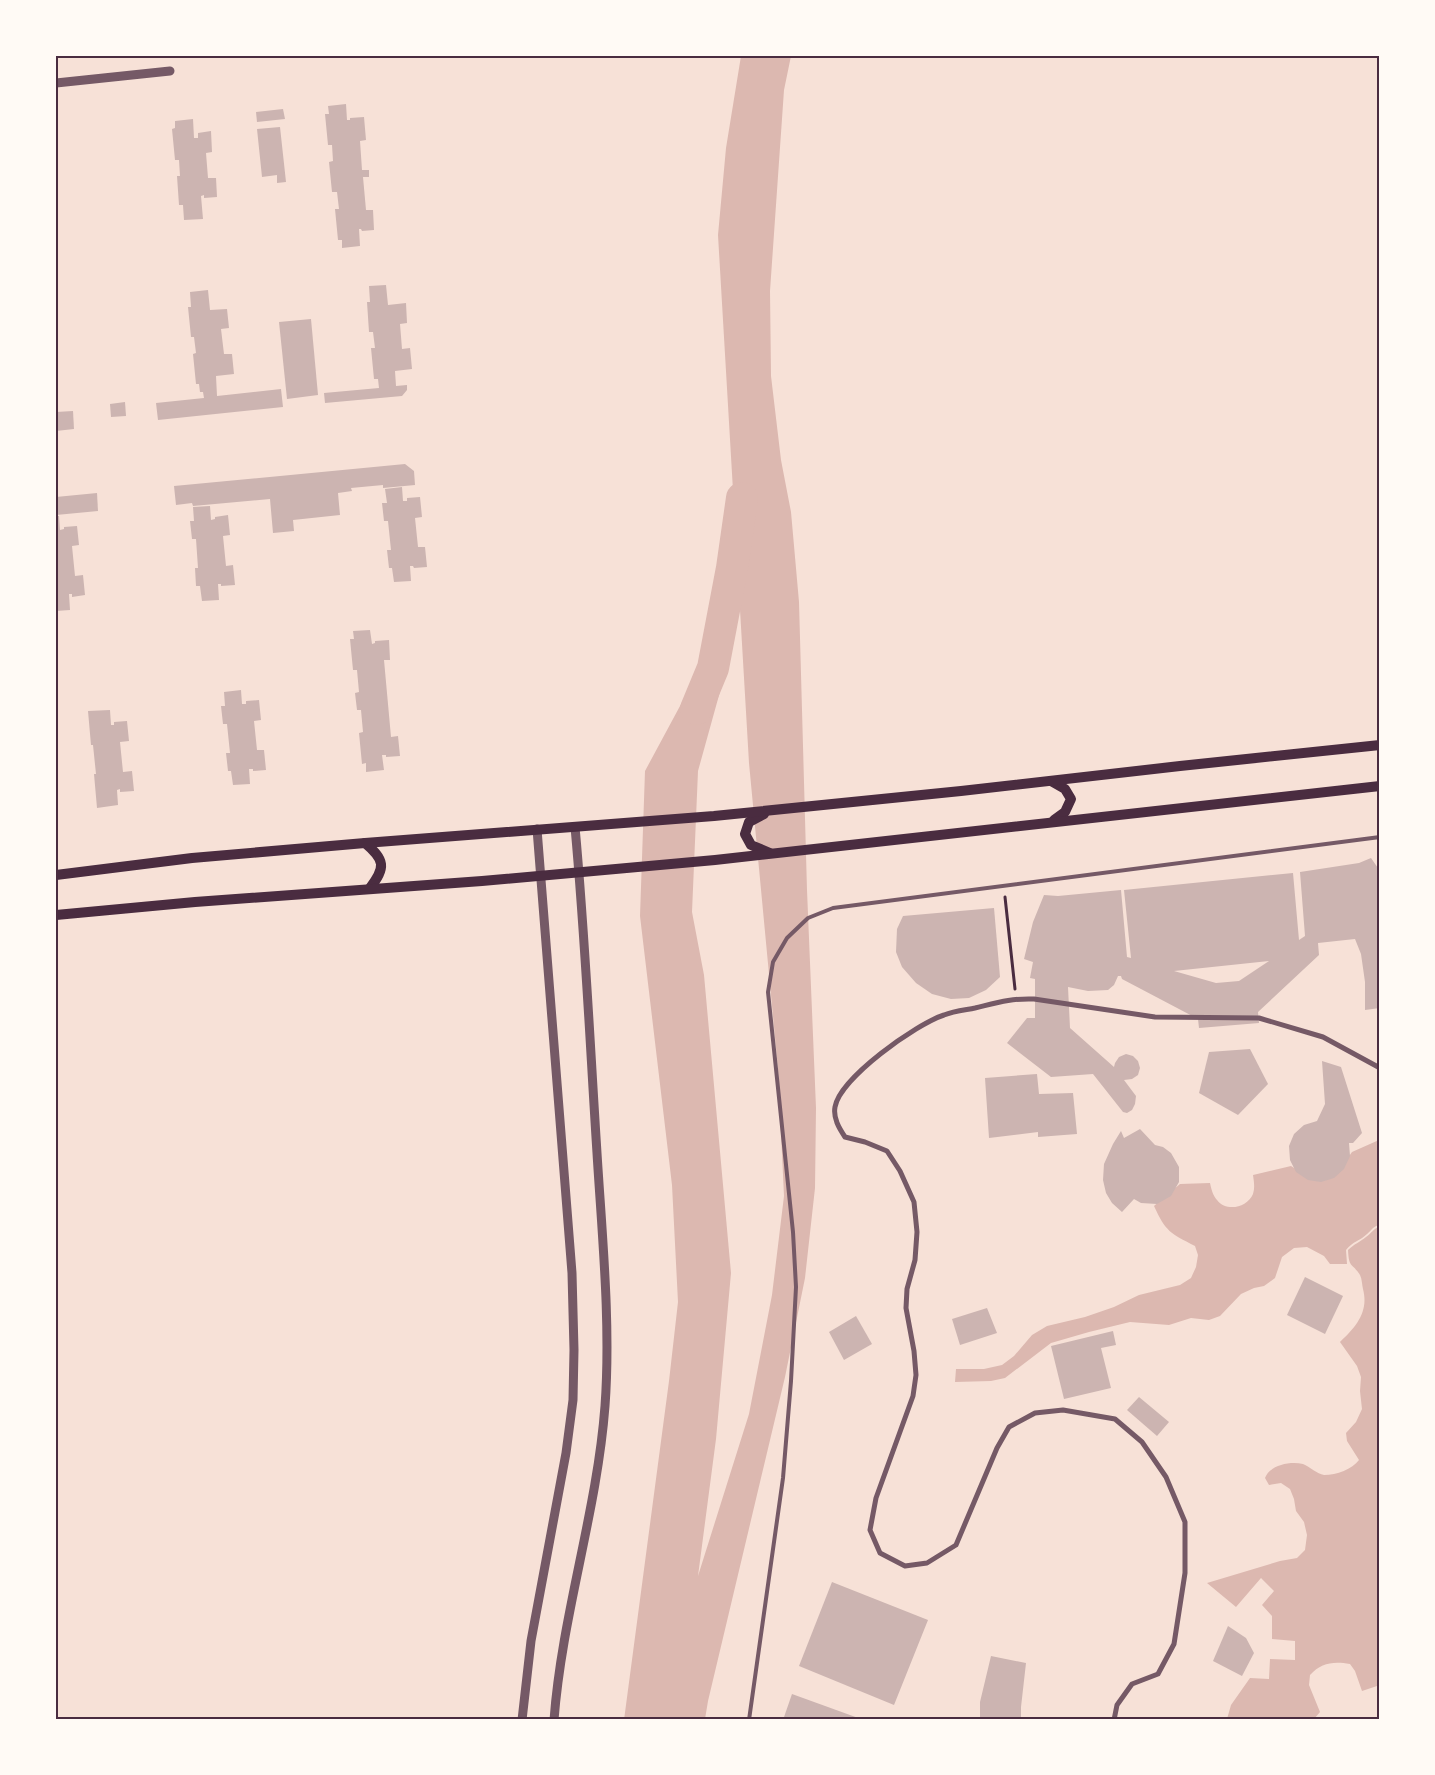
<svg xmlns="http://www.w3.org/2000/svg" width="1435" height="1775" font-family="'Source Sans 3',sans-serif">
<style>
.water{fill:#dcb8b0}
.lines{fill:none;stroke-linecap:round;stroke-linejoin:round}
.river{stroke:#dcb8b0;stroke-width:32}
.building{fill:#ccb4b1;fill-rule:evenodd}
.path{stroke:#4a2c40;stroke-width:3}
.service{stroke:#755966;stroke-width:4}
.pedestrian{stroke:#755966;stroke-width:5}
.tertiary{stroke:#755966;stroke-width:9}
.secondary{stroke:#4a2c40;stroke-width:10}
.neatline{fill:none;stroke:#4a2c40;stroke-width:2}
</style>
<rect width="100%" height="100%" fill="#f7e1d7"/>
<g class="water">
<polygon points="741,56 791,56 784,90 770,291 771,376 781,460 791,512 799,602 807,890 816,1108 815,1188 805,1278 785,1377 708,1701 705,1719 624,1720 669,1381 678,1302 672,1185 640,916 645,771 701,667 726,670 698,771 692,912 704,975 731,1273 716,1439 698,1576 749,1414 772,1295 784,1196 778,1069 749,763 718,235 726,148"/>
<path d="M1379,1140V1225C1372,1227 1372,1230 1367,1234C1360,1241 1353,1241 1346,1250L1347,1264H1330L1324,1256L1307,1247L1294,1248L1282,1257L1275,1278L1264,1286L1254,1288L1241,1294L1220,1316L1209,1320L1191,1318L1169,1325L1130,1322L1089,1332L1051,1343L1005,1378L991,1381L955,1382L956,1369H984L1002,1365L1014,1356L1032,1335L1047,1326L1085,1317L1114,1307L1139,1295L1180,1285L1191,1278L1196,1267L1198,1255L1195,1246C1170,1233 1166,1232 1154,1206L1180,1184L1210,1183C1211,1188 1213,1196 1217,1200C1226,1212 1247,1208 1253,1194C1255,1188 1254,1182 1253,1175L1291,1166L1311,1179L1338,1172L1352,1152Z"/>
<path d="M1379,1227L1380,1662L1377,1686L1362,1691L1355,1671L1350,1664C1333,1661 1321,1663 1310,1675L1309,1685L1320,1712L1314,1719H1227L1231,1705L1250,1678L1269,1679L1270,1659L1295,1660V1641L1272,1639V1616L1262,1605L1274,1591L1261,1578L1236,1607L1207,1583L1280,1561L1297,1558L1305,1550L1307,1535L1304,1522L1296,1511L1294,1499L1290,1489L1281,1483L1269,1485L1265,1478C1270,1465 1290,1461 1303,1464C1310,1467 1317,1474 1324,1475C1337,1475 1352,1469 1359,1460L1347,1441L1346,1433L1356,1422L1362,1409L1360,1391L1361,1377L1357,1366L1340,1342C1356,1327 1369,1312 1363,1289C1362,1285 1362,1279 1360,1275C1352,1262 1349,1269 1348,1250C1354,1244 1360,1242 1366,1237C1372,1233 1373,1229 1379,1227Z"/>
</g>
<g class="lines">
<polyline class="river" points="696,709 713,668 732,568 742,498"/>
</g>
<g class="building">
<polygon points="346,104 347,120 350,120 350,118 364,117 366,140 360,141 362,170 369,170 369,177 363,177 366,210 373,210 374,230 362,231 361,229 359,229 360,246 342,248 342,240 338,240 335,209 339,209 337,192 332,192 329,162 333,161 332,145 328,145 325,114 329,114 328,106"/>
<polygon points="283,109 285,119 257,122 256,112"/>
<polygon points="193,119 194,138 198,138 198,133 211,131 212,152 206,153 208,178 216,178 217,197 204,198 204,195 201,196 203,219 184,220 183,205 179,205 177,176 180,176 179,160 175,160 172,129 175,128 175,121"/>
<polygon points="280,127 286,182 277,183 277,175 262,177 257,129"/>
<polygon points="386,285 388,305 406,303 407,323 400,324 402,349 410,348 412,369 395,371 396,386 407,385 407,390 402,396 325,403 324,393 379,388 378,379 374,379 371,348 375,348 373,332 369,332 367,302 370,302 369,286"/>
<polygon points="208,290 210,310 227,309 229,328 221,329 224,354 232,354 234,374 216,376 217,396 281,389 283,407 158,420 156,403 204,398 203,392 200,392 199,384 196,384 193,354 196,353 194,337 191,337 188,307 191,307 190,292"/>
<polygon points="311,319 318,395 287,399 279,322"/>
<polygon points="125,402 126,416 111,417 110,404"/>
<polygon points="73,411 74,429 56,431 56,412"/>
<polygon points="405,464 414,471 415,485 383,488 383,485 351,488 352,491 338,493 340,515 293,520 294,531 273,533 270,499 193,506 192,503 176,505 174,486"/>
<polygon points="402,487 403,501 407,501 407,498 420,497 422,517 415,518 418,547 425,547 427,567 414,568 413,566 410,566 411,581 394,582 392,568 389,568 387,550 391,550 388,521 384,521 382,503 387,503 385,489"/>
<polygon points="97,493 98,511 56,515 56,497"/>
<polygon points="210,506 211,520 215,519 215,517 228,515 230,535 223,536 226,566 233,565 235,585 221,586 221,584 218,584 219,600 202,601 200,586 196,586 195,568 198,568 196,539 192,539 190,521 194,521 193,507"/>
<polygon points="56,516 59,516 60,530 64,529 64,527 77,526 79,545 72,546 75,576 83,575 85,595 72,597 72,594 69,594 70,610 56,611"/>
<polygon points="370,630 372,644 375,643 375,641 389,640 390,660 384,660 391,737 398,736 400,756 386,757 386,755 382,755 384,770 366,772 366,763 362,764 359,733 363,732 361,710 357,710 355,693 359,692 357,670 353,670 350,639 354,639 353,631"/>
<polygon points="241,690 242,704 246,704 246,701 259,700 261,720 254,721 257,750 264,750 266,770 253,771 253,769 249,769 250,784 233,785 231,771 228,771 226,753 230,753 227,724 223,724 221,706 225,706 224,692"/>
<polygon points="110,710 111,725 114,725 114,722 127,721 129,741 120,742 123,772 132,771 134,791 120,792 120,789 117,790 118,805 97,808 94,774 96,774 93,745 91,745 88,711"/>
<path d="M1371,858L1380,871V1008L1365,1010V982L1361,954L1355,939L1318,943L1319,955L1258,1012L1259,1023L1199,1028L1198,1019L1122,979L1121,976H1118L1114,985L1108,990L1088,991L1068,987L1070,1028L1114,1067L1115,1063L1119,1057L1126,1054L1133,1056L1138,1061L1140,1068L1138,1075L1132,1079L1124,1080L1136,1096L1135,1104L1132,1110L1127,1113L1123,1112L1093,1074L1051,1077L1007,1043L1027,1018H1035V979L1030,978L1033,962L1024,959L1033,922L1044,895L1058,896L1121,890L1127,957L1131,958L1124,890L1293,873L1299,940L1305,936L1300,872L1359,863ZM1269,961L1239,981L1216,983L1174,971Z"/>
<polygon points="994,908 1000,977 986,990 969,998 951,999 932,994 916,983 902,967 896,952 897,929 903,916"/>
<polygon points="1250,1049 1268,1084 1238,1115 1199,1093 1209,1052"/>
<polygon points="1322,1061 1341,1067 1362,1133 1353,1143 1349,1143 1350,1156 1344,1169 1334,1178 1321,1182 1308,1180 1296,1172 1290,1160 1289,1146 1294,1134 1304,1125 1317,1121 1325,1104"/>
<polygon points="1037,1074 1039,1094 1073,1093 1077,1134 1038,1137 1038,1132 989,1138 985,1078"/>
<polygon points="1140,1129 1155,1145 1163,1147 1171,1153 1179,1167 1179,1182 1171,1196 1157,1204 1141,1203 1134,1199 1122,1212 1112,1203 1106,1193 1103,1180 1104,1164 1113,1144 1121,1131 1124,1138"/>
<polygon points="1305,1277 1343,1296 1325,1334 1287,1315"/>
<polygon points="987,1308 997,1333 960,1345 952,1319"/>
<polygon points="856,1316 872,1344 844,1360 829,1332"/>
<polygon points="1113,1331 1116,1345 1101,1348 1111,1388 1064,1399 1051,1346"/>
<polygon points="1139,1397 1169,1422 1157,1436 1127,1410"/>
<polygon points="832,1582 928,1620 894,1705 799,1666"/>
<polygon points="1228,1626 1246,1638 1254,1653 1242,1676 1213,1661"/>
<polygon points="991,1656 1026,1663 1021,1707 1021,1720 980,1720 980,1702"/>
<polygon points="792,1694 861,1719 861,1720 783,1720"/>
</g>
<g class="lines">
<polyline class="path" points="1005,897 1015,989"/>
<polyline class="service" points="749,1720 783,1478 791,1381 796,1287 793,1232 768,992 773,962 787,938 808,918 833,908 1380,837"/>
<path class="pedestrian" d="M1114,1720L1117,1705L1132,1684L1158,1674L1174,1644L1185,1573V1522L1166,1477L1142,1442L1115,1419L1063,1410L1035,1413L1009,1427L997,1448L956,1545L927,1563L905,1566L880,1553L870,1530L876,1498L913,1396L916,1375L914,1351L906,1308L907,1289L915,1260L917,1232L914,1202L900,1171L887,1151L865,1142L845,1137C839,1128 833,1118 835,1107C840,1078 916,1024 944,1015C954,1011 965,1010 975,1008C996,1003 1012,998 1034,999L1155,1017L1259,1018L1323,1037L1380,1068"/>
<g class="tertiary">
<polyline points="56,83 170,71"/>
<polyline points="522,1720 531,1641 566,1453 573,1400 574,1350 572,1273 537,829"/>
<path d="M554,1720C562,1614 597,1512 605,1406C611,1324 602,1235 597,1153C590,1044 585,935 575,827"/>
</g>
<g class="secondary">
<polyline points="1051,781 1065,789 1071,799 1065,812 1054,820"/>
<polyline points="764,814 749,822 745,834 751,845 770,853"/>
<path d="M365,843C385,860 386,867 370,888"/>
<polyline points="56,875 192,858 365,843 714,816 961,791 1180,766 1380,745"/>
<polyline points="56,915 195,902 482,881 715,860 1380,786"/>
</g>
</g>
<rect width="1435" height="1775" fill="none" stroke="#fffaf5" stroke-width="114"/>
<rect x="57" y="57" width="1321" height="1661" class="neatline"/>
</svg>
